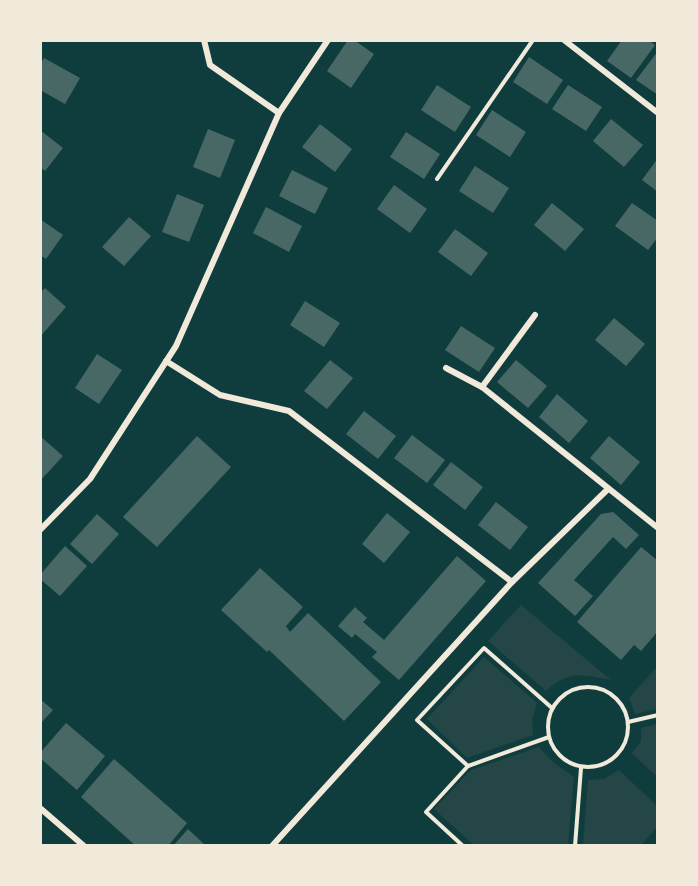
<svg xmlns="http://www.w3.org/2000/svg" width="698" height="886" font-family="Rubik,sans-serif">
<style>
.green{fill:#244646}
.building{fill:#486865}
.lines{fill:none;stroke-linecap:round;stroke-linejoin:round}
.path{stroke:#f1e9da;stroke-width:4}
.minor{stroke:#f1e9da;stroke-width:6}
</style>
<rect width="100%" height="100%" fill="#0f3d3e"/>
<g class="green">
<path d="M521,605L611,680C582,674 569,670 546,691L488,641Z"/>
<polygon points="484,657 537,703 532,719 533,735 467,758 427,719"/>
<polygon points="657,667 657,709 635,714 629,698"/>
<polygon points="657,724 658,724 657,777 632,753 641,741 641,728"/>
<polygon points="539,747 554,763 574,777 568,845 474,845 434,809 471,770"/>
<polygon points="619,770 657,806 657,827 641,845 583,845 588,780 604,779"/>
</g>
<g class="building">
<polygon points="348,40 354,40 374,54 351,88 327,71"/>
<polygon points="622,40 648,40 655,45 631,78 607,61"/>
<polygon points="658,51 658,95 636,80"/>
<polygon points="529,57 563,80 547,104 513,82"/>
<polygon points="44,58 80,78 65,104 40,90 40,65"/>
<polygon points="437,85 471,107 455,132 421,110"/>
<polygon points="568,85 602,107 586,131 552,109"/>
<polygon points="492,110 526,132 510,157 476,135"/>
<polygon points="611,119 643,145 624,167 593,141"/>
<polygon points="320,124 352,149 335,172 302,147"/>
<polygon points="208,129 235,140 220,178 193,167"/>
<polygon points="40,130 63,148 45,171 40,167"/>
<polygon points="406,132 440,154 424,179 390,157"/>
<polygon points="658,158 658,192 642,180"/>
<polygon points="475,166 509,188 493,213 459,191"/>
<polygon points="292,170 328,188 315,214 279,196"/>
<polygon points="394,185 427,209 410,233 377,209"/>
<polygon points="177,194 204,205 189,242 162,232"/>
<polygon points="552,203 584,229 565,251 534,225"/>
<polygon points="632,203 658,221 658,237 648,250 615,226"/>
<polygon points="266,207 302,226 289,252 253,233"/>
<polygon points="129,217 151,236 124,266 102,247"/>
<polygon points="40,219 63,235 46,259 40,255"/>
<polygon points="455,229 488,253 471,276 438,252"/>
<polygon points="45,288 66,307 40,337 40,293"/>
<polygon points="305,301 340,323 324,347 290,325"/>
<polygon points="614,318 645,344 626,366 595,340"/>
<polygon points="461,326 495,348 479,372 445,350"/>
<polygon points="97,354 122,370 99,404 75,388"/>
<polygon points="330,360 353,378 327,409 304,391"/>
<polygon points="516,360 547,386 528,408 497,382"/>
<polygon points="557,394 588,421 569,443 539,417"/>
<polygon points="364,411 396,436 378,459 346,434"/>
<polygon points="412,435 445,460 427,483 394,458"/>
<polygon points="40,436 63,456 40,481"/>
<polygon points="197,436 231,467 157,547 123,517"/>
<polygon points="609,436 640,462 621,485 590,458"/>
<polygon points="451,462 483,487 465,510 433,485"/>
<polygon points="496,502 528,527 510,550 478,525"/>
<polygon points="613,512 639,535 626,549 613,537 574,580 593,596 575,616 538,583 601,514"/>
<polygon points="387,513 410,532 384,563 362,544"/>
<polygon points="97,514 119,534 92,564 70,544"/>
<polygon points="65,546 87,566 60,596 40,579 40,575"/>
<polygon points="641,547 658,561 658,631 641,651 634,645 621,660 577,622"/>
<polygon points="457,556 486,581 399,680 372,657 377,652 355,634 352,638 338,626 355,607 367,618 363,622 384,640"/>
<polygon points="260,568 303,607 286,626 290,632 308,613 381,682 344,721 269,650 267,652 221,610"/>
<polygon points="40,699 53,710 40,724"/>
<polygon points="66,723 105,756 77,790 40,758 40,753"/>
<polygon points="114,759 187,823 168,846 136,846 81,797"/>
<polygon points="188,829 206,846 173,846"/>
</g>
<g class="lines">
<g class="path">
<polyline points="437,179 533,40"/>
<circle cx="588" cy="727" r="40"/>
<polyline points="628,722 658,715"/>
<polyline points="468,766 549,737"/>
<polyline points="463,846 426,812 468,766 417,720 484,648 552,708"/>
<polyline points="575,846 581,768"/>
</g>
<g class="minor">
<polyline points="204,40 210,65 279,113"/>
<polyline points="564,40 658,113"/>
<polyline points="166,361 220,395 289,411 512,582"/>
<polyline points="446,368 482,387 658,528"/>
<polyline points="482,387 535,315"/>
<polyline points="40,530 90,479 176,346 279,113 328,40"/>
<polyline points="40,808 84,846"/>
<polyline points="272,846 512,582 608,489"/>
</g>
</g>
<rect width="698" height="886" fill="none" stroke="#f1e9da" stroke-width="84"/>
</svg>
